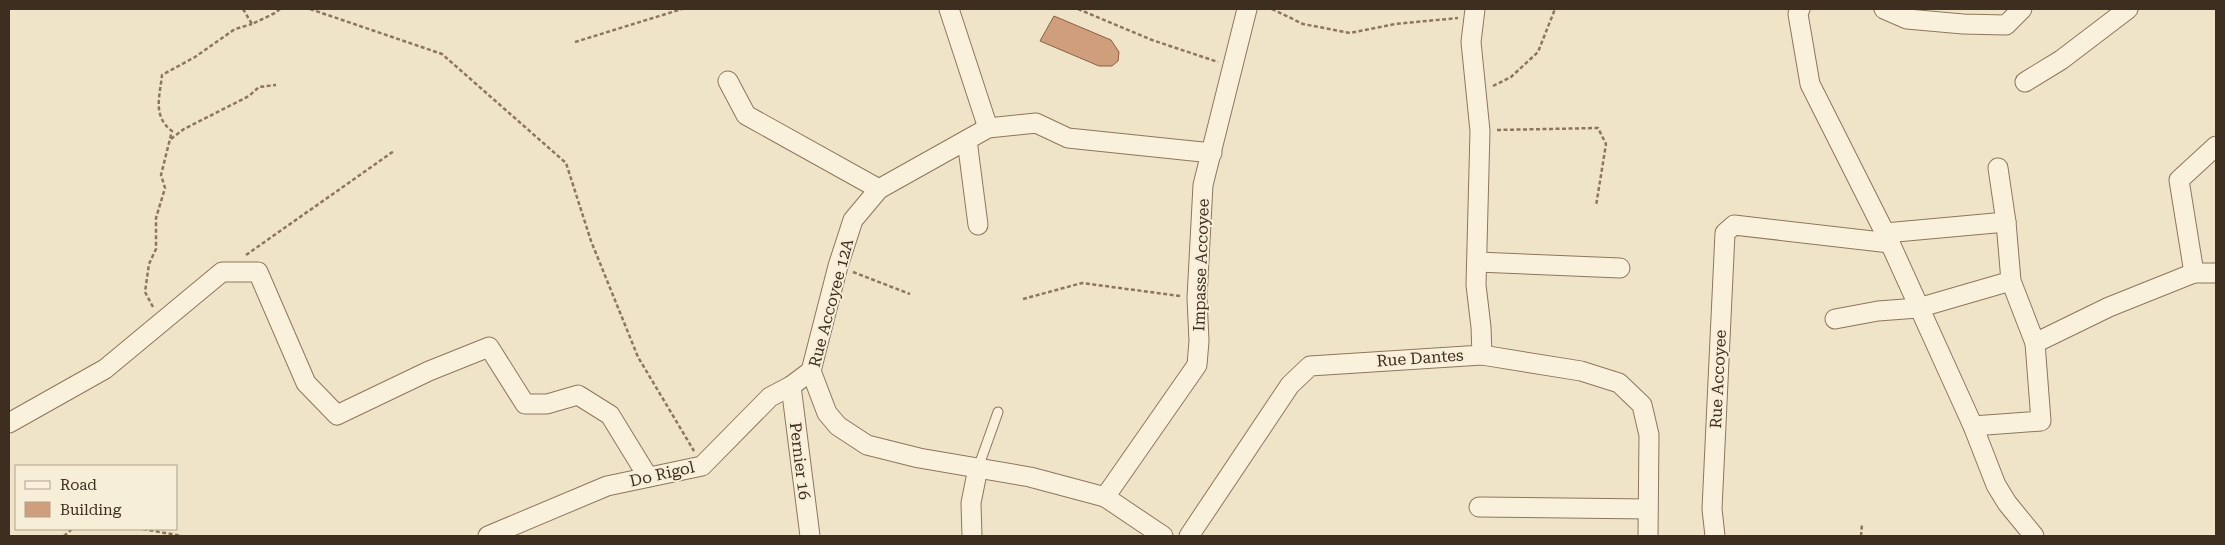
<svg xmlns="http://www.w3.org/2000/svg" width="2225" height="545" viewBox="0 0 2225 545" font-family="'Roboto Serif',serif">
	<rect width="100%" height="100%" fill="#f0e4c8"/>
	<polygon fill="#cf9f7d" stroke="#8d5f41" points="1054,16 1111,40 1119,52 1118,61 1112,66 1099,66 1040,41"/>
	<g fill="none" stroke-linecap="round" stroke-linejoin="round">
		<g stroke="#8d765c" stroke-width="11">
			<polyline id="service" points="978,468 998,412"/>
		</g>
		<g stroke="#8d765c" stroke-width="21">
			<g id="minor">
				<polyline points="949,9 988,128"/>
				<polyline points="1800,9 1798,14 1810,84 1890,243 1973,426 1996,485 2007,503 2034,536"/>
				<polyline points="1884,9 1907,19 1963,24 2006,25 2022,9"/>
				<polyline points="728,81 746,115 879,189"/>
				<polyline points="2025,82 2061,60 2128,9"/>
				<polyline points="967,140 978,225"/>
				<polyline points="1885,233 2006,222"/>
				<polyline points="1477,262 1620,268"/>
				<polyline points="2194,273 2179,180 2216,146"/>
				<polyline points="1835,319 1878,311 1918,308 2011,281"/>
				<polyline points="2035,343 2109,307 2194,273 2216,273"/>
				<polyline points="1482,355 1581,371 1619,383 1642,405 1649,435 1648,536"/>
				<polyline points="791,386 810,536"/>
				<polyline points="9,423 105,369 222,272 258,272 306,383 337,415 429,371 489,347 525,404 547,404 578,395 610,415 648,477"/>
				<polyline points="1973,426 2041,421 2035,343 2011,281 2006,222 1998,168"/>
				<polyline points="1105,497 1197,365 1199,341 1197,298 1203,185 1247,9"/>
				<polyline points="1479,507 1648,509"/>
				<polyline points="488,536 607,486 702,466 770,397 791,386 811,371"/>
				<polyline points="972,536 971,503 978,468"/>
				<polyline points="1163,536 1105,497 1030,477 919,458 867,445 838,426 827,413 811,371 838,266 853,220 879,189 988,128 1036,123 1068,138 1212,153"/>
				<polyline points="1189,536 1290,385 1310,366 1482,355 1481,327 1476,285 1480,131 1471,42 1475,9"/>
				<polyline points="1715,536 1712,509 1725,233 1734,225 1890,243"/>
			</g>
		</g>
		<g stroke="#8d765c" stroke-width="2.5" stroke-dasharray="4 2.5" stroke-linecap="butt">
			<polyline points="243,9 252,24 275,13 280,9"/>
			<polyline points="310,9 442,54 566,163 591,241 638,357 694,451"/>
			<polyline points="1078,9 1152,40 1218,62"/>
			<polyline points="1272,9 1303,24 1350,33 1395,24 1458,18"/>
			<polyline points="575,42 682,9"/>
			<polyline points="1493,86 1511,77 1538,52 1555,9"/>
			<polyline points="1497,130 1598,128 1606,144 1596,206"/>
			<polyline points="171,139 184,129 249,96 259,87 276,85"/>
			<polyline points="246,255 394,151"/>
			<polyline points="853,272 910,294"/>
			<polyline points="1023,299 1082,283 1180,296"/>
			<path d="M153,307L145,292L149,264L156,249V218L165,188L161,175L172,131C152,116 160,96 162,75L195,57L235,29L252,24"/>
			<polyline points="143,529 182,536"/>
			<polyline points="64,536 72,529"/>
			<polyline points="1861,536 1862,524"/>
		</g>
		<use href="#service" stroke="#faf1dc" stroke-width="9"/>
		<use href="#minor" stroke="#faf1dc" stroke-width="19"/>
	</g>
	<g text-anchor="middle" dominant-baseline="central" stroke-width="4" stroke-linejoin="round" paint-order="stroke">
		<g font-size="16" fill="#3d2e20" stroke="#f7eed8">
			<text transform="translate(1201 265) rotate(-88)">Impasse Accoyee</text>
			<text transform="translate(831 303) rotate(-75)">Rue Accoyee 12A</text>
			<text transform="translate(1420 358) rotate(-4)">Rue Dantes</text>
			<text transform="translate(1718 379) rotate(-87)">Rue Accoyee</text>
			<text transform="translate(800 461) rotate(83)">Pernier 16</text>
			<text transform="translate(662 474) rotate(-13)">Do Rigol</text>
		</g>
	</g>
	<rect width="2225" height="545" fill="none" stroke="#3d2e20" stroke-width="20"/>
	<rect x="15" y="465" width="162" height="65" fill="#f7eed8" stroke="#ada18e"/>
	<rect x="25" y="481" width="25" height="8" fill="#faf1dc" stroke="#ada18e"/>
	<text x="60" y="490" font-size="15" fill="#3d2e20">Road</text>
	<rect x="25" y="502" width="25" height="15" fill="#cf9f7d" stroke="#ada18e"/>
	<text x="60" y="515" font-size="15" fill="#3d2e20">Building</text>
</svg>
